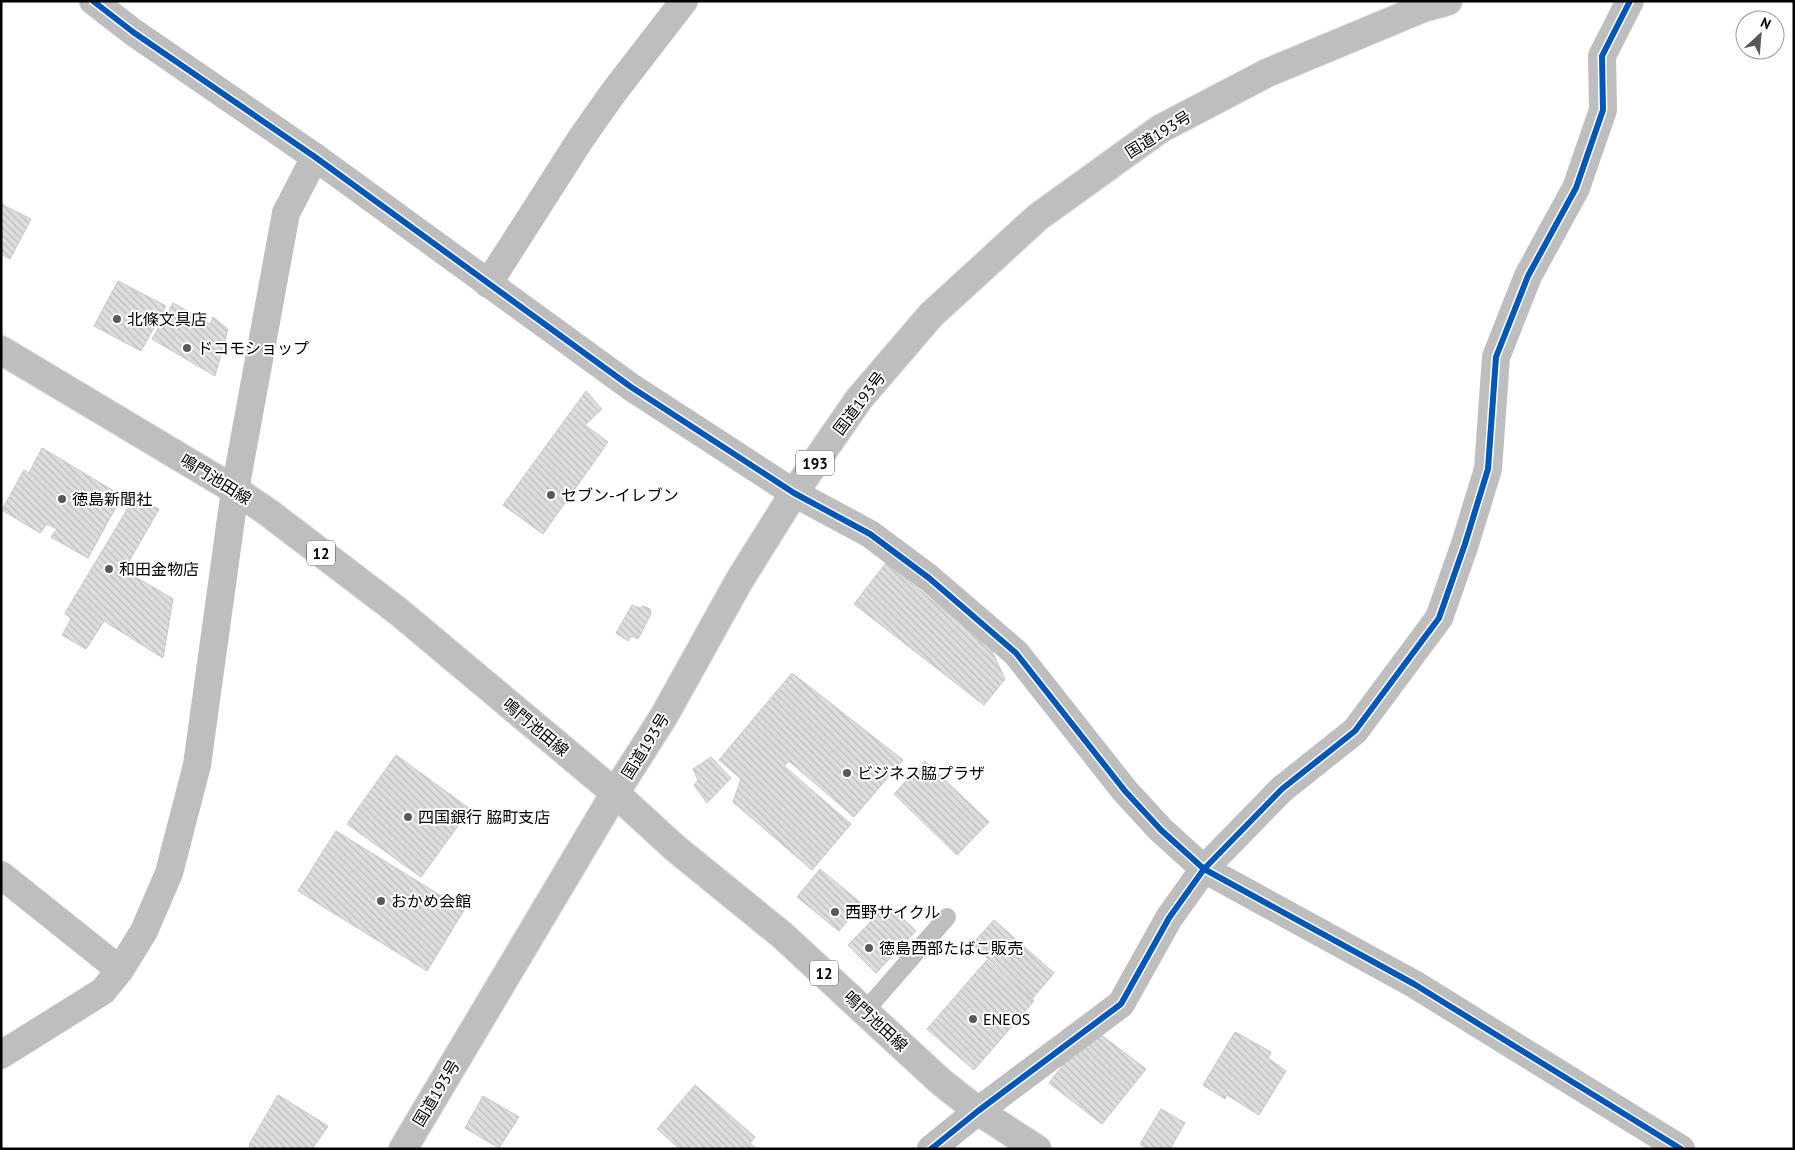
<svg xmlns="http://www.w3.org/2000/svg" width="1795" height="1150" viewBox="0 0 1795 1150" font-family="'PT Sans','Noto Sans JP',sans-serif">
	<defs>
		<pattern id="building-back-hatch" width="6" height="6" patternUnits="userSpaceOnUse" patternTransform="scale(1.25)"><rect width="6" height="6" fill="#dedede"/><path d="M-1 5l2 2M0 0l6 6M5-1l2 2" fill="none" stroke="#bdbdbd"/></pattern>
	</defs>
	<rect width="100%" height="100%" fill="#fff"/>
	<g fill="url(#building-back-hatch)" stroke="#c6c6c6">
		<polygon points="1,204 31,219 10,259 1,254"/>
		<polygon points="118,281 166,306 141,351 94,326"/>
		<polygon points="173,303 210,324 213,317 228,329 215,376 152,339"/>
		<polygon points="586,391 602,409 585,425 608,442 543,534 503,505"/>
		<polygon points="42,448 122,496 88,558 51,537 57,529 47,524 40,533 2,510 24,470 29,473"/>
		<polygon points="134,498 159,509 124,570 173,599 163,658 104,621 86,649 62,635 71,619 65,613"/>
		<polygon points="886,563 990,647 1005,679 984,705 854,604"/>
		<polygon points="632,605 640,608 643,606 650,609 651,614 638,639 632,636 628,641 616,633"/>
		<polygon points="792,673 903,760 854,817 789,761 784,766 851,824 812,870 733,802 741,779 719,760"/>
		<polygon points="396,755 470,809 421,877 347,824"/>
		<polygon points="711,757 731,778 707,803 694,785 698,780 693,769"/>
		<polygon points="925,761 989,822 957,855 894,794"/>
		<polygon points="336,831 464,910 427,971 298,891"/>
		<polygon points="820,869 862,904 839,931 797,897"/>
		<polygon points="888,904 916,931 876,973 848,945"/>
		<polygon points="994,920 1054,973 1032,999 972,944"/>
		<polygon points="987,960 1034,1001 974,1070 927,1029"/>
		<polygon points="1092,1028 1146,1069 1102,1124 1049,1083"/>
		<polygon points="1235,1032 1271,1052 1268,1058 1286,1071 1259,1115 1227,1095 1225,1099 1203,1085"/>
		<polygon points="695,1085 755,1137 750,1143 757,1149 680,1149 657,1129"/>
		<polygon points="278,1095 328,1126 312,1149 249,1149 250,1143"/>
		<polygon points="483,1096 519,1117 499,1148 465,1128"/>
		<polygon points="1161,1109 1185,1123 1170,1149 1148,1149 1140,1144"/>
	</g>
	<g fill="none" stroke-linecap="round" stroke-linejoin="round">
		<g stroke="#dbdbdb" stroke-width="30">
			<polyline id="primary" points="1,350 235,490 269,513 399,612 615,793 675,848 782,935 940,1081 978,1111 1037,1149"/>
		</g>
		<g stroke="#dbdbdb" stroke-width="30">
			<polyline id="trunk" points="403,1149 615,793 664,716 739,581 794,493 859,399 931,315 1038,217 1160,129 1267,73 1423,8 1448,1"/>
		</g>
		<polyline stroke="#bebebe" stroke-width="18" points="865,1011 947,917"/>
		<g stroke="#bebebe" stroke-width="28">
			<polyline points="93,1 133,32 315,157 631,387 794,493 870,534 929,578 1016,653 1125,791 1161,830 1204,869 1414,984 1681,1149"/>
			<polyline points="488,284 580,140 613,93 684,1"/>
			<polyline points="1,875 120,970 144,931 169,873 197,765 235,490 286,213 315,157"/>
			<polyline points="1,1055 103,991 120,970"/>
			<polyline points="931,1149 978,1111 1121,1004 1169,918 1204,869 1282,789 1355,731 1439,618 1465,544 1488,469 1496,357 1528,276 1576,188 1603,110 1602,56 1630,1"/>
		</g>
		<use href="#primary" stroke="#bebebe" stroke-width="28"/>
		<use href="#trunk" stroke="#bebebe" stroke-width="28"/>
		<g stroke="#fff" stroke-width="9">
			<g id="cycleway">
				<polyline points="93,1 133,32 315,157 631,387 794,493 870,534 929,578 1016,653 1125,791 1161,830 1204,869 1414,984 1681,1149"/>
				<polyline points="931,1149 978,1111 1121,1004 1169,918 1204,869 1282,789 1355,731 1439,618 1465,544 1488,469 1496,357 1528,276 1576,188 1603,110 1602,56 1630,1"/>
			</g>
		</g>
		<use href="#cycleway" stroke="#0057b8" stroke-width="6"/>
	</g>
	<g fill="#595959" stroke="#fff" stroke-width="2">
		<circle cx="117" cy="319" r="5"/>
		<circle cx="187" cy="348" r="5"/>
		<circle cx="551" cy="495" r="5"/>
		<circle cx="62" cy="499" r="5"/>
		<circle cx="109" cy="569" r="5"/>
		<circle cx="847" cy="773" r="5"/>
		<circle cx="408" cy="817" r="5"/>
		<circle cx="381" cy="901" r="5"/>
		<circle cx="835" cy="912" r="5"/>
		<circle cx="869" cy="948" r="5"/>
		<circle cx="973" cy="1019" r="5"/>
	</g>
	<g text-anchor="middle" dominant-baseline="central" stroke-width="4" stroke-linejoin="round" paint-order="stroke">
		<g fill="#fff" stroke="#4c4c4c" stroke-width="1">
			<rect x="796" y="450.5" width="38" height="25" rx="4"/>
			<rect x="307" y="540.5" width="28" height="25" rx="4"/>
			<rect x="810" y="960.5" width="28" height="25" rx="4"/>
		</g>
		<g font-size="15" font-weight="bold" fill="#000">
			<text x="815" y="463">193</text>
			<text x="321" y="553">12</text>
			<text x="824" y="973">12</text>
		</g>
		<g font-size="16" fill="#000" stroke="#fff">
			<text transform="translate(1158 134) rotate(-32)">国道193号</text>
			<text transform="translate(859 403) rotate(-53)">国道193号</text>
			<text transform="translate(216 479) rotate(32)">鳴門池田線</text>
			<text transform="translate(536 727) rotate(40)">鳴門池田線</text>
			<text transform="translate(645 746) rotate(-58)">国道193号</text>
			<text transform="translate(876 1021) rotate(43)">鳴門池田線</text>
			<text transform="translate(436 1093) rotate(-59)">国道193号</text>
		</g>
		<g font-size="16" fill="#000" stroke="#fff" text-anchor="start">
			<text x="127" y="319">北條文具店</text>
			<text x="197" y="348">ドコモショップ</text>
			<text x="561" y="495">セブン-イレブン</text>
			<text x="72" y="499">徳島新聞社</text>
			<text x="119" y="569">和田金物店</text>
			<text x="857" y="773">ビジネス脇プラザ</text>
			<text x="418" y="817">四国銀行 脇町支店</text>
			<text x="391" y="901">おかめ会館</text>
			<text x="845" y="912">西野サイクル</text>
			<text x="879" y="948">徳島西部たばこ販売</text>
			<text x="983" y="1019">ENEOS</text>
		</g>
	</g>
	<rect width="1795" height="1150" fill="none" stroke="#000000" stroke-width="5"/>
	<g transform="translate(1760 35) rotate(26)"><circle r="24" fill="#ffffff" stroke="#999999"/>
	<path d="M0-4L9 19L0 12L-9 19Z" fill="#595959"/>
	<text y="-8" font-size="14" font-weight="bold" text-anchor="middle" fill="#000000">N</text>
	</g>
</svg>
